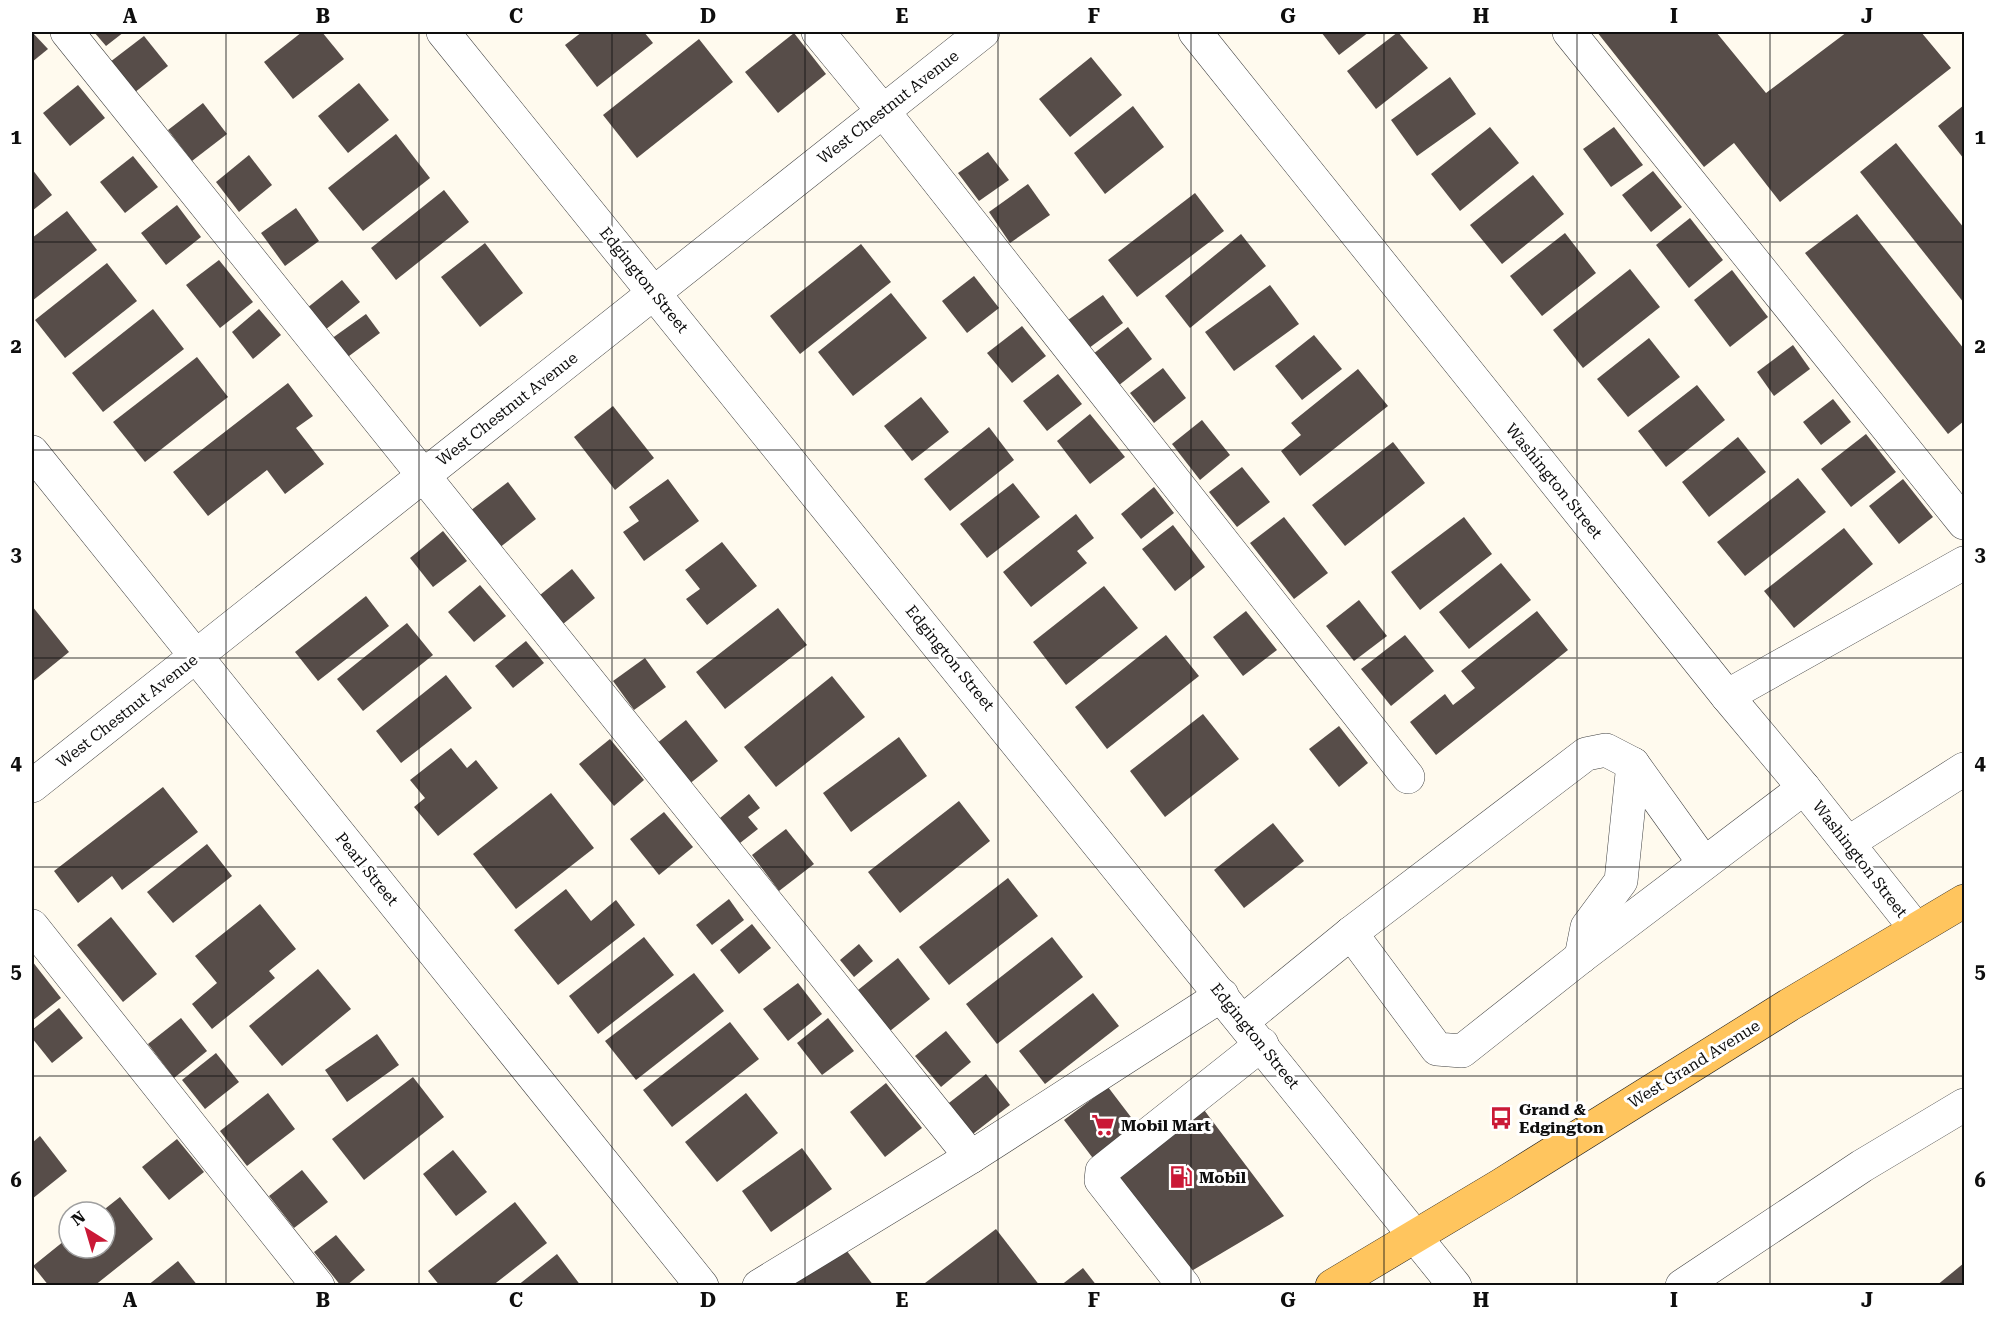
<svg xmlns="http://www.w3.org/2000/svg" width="1996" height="1317" viewBox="0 0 1996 1317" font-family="'Roboto Serif',serif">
	<rect width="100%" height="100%" fill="#fffaee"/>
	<g fill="#574d49">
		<polygon points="32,32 48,49 32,62"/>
		<polygon points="94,32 124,32 106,46"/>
		<polygon points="302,32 322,32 344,59 293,99 264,62"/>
		<polygon points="582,32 644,32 653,43 597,87 565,45"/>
		<polygon points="1321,32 1369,32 1339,55"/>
		<polygon points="1398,32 1428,68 1376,109 1347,71"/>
		<polygon points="1597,32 1716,32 1766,93 1847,32 1921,32 1951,68 1780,202 1734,143 1704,167"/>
		<polygon points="794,33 826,74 778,113 745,72"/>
		<polygon points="144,36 168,66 134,93 110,62"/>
		<polygon points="699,39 733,82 637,158 603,115"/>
		<polygon points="1091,57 1122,95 1070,137 1039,99"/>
		<polygon points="1450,77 1476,114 1417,156 1391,120"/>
		<polygon points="359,83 389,120 348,153 318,116"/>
		<polygon points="78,85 105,118 70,146 43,113"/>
		<polygon points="203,103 227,134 192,161 168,130"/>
		<polygon points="1964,105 1964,159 1938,126"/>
		<polygon points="1133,106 1164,147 1105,194 1074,153"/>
		<polygon points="1490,127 1519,163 1460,211 1431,174"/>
		<polygon points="1614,127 1643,165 1611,187 1583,149"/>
		<polygon points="396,134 430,178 363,231 328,188"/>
		<polygon points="1896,143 1964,228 1964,303 1860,172"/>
		<polygon points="988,152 1009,180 979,201 958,173"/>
		<polygon points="249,155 272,185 239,212 216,182"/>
		<polygon points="133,156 158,187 125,213 100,182"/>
		<polygon points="32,169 52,195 32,211"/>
		<polygon points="1653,171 1682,207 1651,232 1622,195"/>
		<polygon points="1533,175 1564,214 1502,264 1470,225"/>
		<polygon points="1028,184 1050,215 1010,243 989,212"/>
		<polygon points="444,190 469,222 396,280 371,248"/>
		<polygon points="1195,193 1224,231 1137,297 1108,260"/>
		<polygon points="177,205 201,237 166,265 141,233"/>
		<polygon points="296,208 319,241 285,266 261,233"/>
		<polygon points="67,211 97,250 32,301 32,238"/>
		<polygon points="1857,214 1964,349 1964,421 1948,434 1805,253"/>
		<polygon points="1690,218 1723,260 1689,288 1656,245"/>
		<polygon points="1565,233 1596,273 1542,316 1510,276"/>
		<polygon points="1241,234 1266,266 1190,328 1165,296"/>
		<polygon points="485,243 523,293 480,327 441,277"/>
		<polygon points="861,244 891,282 800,354 770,316"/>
		<polygon points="219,260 253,302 220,328 186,285"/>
		<polygon points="107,263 137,301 65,358 35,320"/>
		<polygon points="1630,269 1660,307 1583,368 1553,330"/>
		<polygon points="1732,270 1768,317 1730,347 1694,300"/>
		<polygon points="974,276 999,308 967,333 942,301"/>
		<polygon points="342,280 360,302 325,330 307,308"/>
		<polygon points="1270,285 1299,324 1234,371 1205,332"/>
		<polygon points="891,293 927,338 853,396 818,352"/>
		<polygon points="1103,295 1123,323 1089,348 1068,320"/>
		<polygon points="153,309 184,349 103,412 72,373"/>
		<polygon points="259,309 281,335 253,359 232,332"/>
		<polygon points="366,314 380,333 345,359 331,339"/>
		<polygon points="1022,326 1046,356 1012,383 987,353"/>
		<polygon points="1128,327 1152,359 1118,386 1093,354"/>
		<polygon points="1314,335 1342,369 1302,400 1275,366"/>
		<polygon points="1649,338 1680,377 1628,417 1597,379"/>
		<polygon points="1793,345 1810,369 1774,396 1757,372"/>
		<polygon points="197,357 228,397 145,462 113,422"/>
		<polygon points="1163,368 1186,398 1154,423 1130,393"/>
		<polygon points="1358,369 1388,406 1300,476 1281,451 1301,435 1291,423"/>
		<polygon points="1058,374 1082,404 1047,431 1023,401"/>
		<polygon points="288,383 313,416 296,428 324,464 285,494 267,470 208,516 173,472"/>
		<polygon points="1697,385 1725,420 1666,467 1638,431"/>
		<polygon points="921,397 949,432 912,461 884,426"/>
		<polygon points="1833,399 1851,422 1821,445 1803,422"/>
		<polygon points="613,406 654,458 615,490 574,437"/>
		<polygon points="1090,414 1125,457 1090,484 1057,441"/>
		<polygon points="1202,420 1230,455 1200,480 1172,444"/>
		<polygon points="989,427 1014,460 950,511 924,479"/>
		<polygon points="1866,434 1896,472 1851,507 1821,469"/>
		<polygon points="1738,437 1766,472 1709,517 1682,482"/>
		<polygon points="1393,442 1425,483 1345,546 1312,505"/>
		<polygon points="1242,467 1270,502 1237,527 1209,492"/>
		<polygon points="1798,478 1826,512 1745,576 1717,542"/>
		<polygon points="668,479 699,521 644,561 623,532 639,521 629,507"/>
		<polygon points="1903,479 1933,517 1899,544 1869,506"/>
		<polygon points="508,482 536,519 499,548 470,511"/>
		<polygon points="1013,483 1040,517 987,558 960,524"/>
		<polygon points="1154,487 1174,513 1141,539 1121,514"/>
		<polygon points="1076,514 1094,538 1077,551 1087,563 1031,607 1003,572"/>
		<polygon points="1284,517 1328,573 1294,599 1250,543"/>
		<polygon points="1464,517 1492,554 1420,610 1391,572"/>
		<polygon points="1173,525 1205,567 1175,591 1142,549"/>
		<polygon points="1844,528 1873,564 1794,628 1764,591"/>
		<polygon points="443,531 467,561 433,587 410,558"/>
		<polygon points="722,542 757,586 707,625 686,599 700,589 685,570"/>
		<polygon points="1501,563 1531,600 1469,649 1439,612"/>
		<polygon points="572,569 595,598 563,624 540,595"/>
		<polygon points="480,585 506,616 474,642 448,612"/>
		<polygon points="1104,586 1138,628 1066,685 1033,642"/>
		<polygon points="366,596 389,626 318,681 295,652"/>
		<polygon points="1359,600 1387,636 1354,661 1326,626"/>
		<polygon points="32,606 69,652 32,682"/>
		<polygon points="778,608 807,645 725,709 696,672"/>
		<polygon points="1246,611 1277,650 1243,676 1213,637"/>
		<polygon points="1537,611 1568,650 1436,755 1410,722 1445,694 1453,705 1475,688 1461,671"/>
		<polygon points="407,623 433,655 363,711 337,679"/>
		<polygon points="1166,635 1199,676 1107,749 1075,707"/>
		<polygon points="1405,635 1434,671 1391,706 1361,669"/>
		<polygon points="526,641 544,663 513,688 495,666"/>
		<polygon points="645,658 666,687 634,710 613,681"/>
		<polygon points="446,675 472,708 401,763 376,731"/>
		<polygon points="832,676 865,717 776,787 744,747"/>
		<polygon points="1203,714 1239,759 1165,817 1130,771"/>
		<polygon points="686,720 718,761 688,785 656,744"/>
		<polygon points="1339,726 1368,763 1339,787 1309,749"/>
		<polygon points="899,737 927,776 851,832 823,793"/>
		<polygon points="610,739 644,780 614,806 579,764"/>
		<polygon points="451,748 467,768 476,760 498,788 438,836 414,807 425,798 410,780"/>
		<polygon points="163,787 198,832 122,890 112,876 78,903 54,871"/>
		<polygon points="551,793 594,848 516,909 473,854"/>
		<polygon points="749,794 760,808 748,817 758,829 740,843 720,818"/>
		<polygon points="959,801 990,841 900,913 868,872"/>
		<polygon points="664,812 693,847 659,875 630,839"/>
		<polygon points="1273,823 1304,861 1244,908 1214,870"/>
		<polygon points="786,829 814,864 779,891 752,855"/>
		<polygon points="207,844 232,876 173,923 147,892"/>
		<polygon points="1008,878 1038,916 949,985 919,947"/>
		<polygon points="566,889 591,921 616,900 635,925 558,985 514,930"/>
		<polygon points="729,899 744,920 712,945 696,925"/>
		<polygon points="260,904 296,949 269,971 275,978 212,1029 192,1004 217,983 195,956"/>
		<polygon points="111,917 157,974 123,1002 77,945"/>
		<polygon points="752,924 771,948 739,974 720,950"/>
		<polygon points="644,937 674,975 598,1034 569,996"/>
		<polygon points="1052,937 1083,977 997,1044 966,1004"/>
		<polygon points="859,944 873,961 854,977 840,960"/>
		<polygon points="898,958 930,999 890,1031 858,990"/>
		<polygon points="32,961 61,998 32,1021"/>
		<polygon points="318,969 351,1009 282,1066 249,1026"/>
		<polygon points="694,973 724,1011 636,1080 605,1041"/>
		<polygon points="798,983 822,1014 788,1041 763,1009"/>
		<polygon points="1093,993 1119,1026 1045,1084 1019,1051"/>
		<polygon points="59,1008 83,1038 52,1063 32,1038 32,1030"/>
		<polygon points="181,1018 207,1051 174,1078 148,1044"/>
		<polygon points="828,1018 854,1051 822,1075 797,1043"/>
		<polygon points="730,1022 759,1059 672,1127 643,1090"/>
		<polygon points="946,1031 971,1062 941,1087 915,1056"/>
		<polygon points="377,1034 399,1065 347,1102 325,1070"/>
		<polygon points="216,1053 239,1082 205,1109 182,1080"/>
		<polygon points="986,1074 1010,1105 969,1137 945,1106"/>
		<polygon points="413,1077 444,1117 364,1180 332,1139"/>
		<polygon points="886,1083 922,1128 885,1157 850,1112"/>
		<polygon points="1108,1087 1140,1129 1189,1090 1284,1216 1173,1282 1117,1190 1064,1120"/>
		<polygon points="268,1093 295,1129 247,1166 220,1131"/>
		<polygon points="746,1093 778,1133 717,1182 685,1142"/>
		<polygon points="40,1136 67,1171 32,1199 32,1143"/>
		<polygon points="177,1139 204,1172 169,1200 142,1167"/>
		<polygon points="802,1148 832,1189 771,1232 742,1191"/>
		<polygon points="453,1150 487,1192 456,1216 423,1174"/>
		<polygon points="302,1170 328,1202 294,1228 269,1196"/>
		<polygon points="120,1197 153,1239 94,1286 49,1286 33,1266 69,1237 69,1248 105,1248 105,1212 101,1212"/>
		<polygon points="515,1202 547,1243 492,1286 440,1286 428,1271"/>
		<polygon points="996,1229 1040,1286 927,1286 925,1283"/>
		<polygon points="336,1235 365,1270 346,1286 341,1286 314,1252"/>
		<polygon points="843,1246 874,1286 791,1286"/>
		<polygon points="557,1254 581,1286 517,1286"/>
		<polygon points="178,1261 198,1286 147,1286"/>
		<polygon points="1964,1263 1964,1286 1936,1286"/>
		<polygon points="1083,1268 1097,1286 1060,1286"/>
	</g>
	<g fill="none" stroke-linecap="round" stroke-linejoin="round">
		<g stroke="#414141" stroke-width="34">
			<g id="minor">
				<polyline points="67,32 971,1157"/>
				<polyline points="443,32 1455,1286"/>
				<polyline points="818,32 883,111 1408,777"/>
				<polyline points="1195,32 1727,696 1804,788 1916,929"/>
				<polyline points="1569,32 1964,523"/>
				<polyline points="32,452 702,1286"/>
				<polyline points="1727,696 1964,563"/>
				<polyline points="32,786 983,32"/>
				<polyline points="1848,843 1964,769"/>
				<polyline points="32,926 318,1286"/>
				<polyline points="1351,933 1437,1049 1462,1051 1581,957 1804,788"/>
				<polyline points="1581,957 1587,927 1621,881 1633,764"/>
				<polyline points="1243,1021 1351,933 1586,754 1606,750 1633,764 1704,863"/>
				<polyline points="759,1286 971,1157 1222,995"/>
				<polyline points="1184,1286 1101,1180 1102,1171 1262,1044"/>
				<polyline points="1682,1286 1862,1166 1964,1105"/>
			</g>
		</g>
		<g stroke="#1f1f1f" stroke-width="34">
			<polyline id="major" points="1332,1286 1501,1185 1789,1005 1964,901"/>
		</g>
		<use href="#minor" stroke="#fff" stroke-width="33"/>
		<use href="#major" stroke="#ffc55e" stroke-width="33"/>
	</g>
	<path fill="none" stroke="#0e0e0e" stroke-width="1.5" stroke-opacity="0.55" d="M226,32V1286M419,32V1286M612,32V1286M805,32V1286M998,32V1286M1191,32V1286M1384,32V1286M1577,32V1286M1770,32V1286M32,242H1964M32,450H1964M32,658H1964M32,867H1964M32,1076H1964"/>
	<defs>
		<g id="bus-bare" transform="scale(1.8)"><path d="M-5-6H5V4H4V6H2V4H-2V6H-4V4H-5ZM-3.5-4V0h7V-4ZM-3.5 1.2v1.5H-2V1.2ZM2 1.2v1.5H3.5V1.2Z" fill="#ca1936" stroke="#fff" stroke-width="2.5" paint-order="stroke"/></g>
		<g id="supermarket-bare" transform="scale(1.8)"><path d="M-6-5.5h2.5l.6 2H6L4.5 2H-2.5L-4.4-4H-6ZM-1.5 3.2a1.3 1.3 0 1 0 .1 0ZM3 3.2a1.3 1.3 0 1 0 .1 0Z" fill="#ca1936" stroke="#fff" stroke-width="2.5" paint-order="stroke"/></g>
		<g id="fuel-bare" transform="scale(1.8)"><path d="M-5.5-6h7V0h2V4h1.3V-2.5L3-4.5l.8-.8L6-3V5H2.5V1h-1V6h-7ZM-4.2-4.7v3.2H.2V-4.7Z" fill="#ca1936" stroke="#fff" stroke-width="2.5" paint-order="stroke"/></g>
	</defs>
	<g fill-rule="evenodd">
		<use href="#bus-bare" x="1501" y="1118"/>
		<use href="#supermarket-bare" x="1103" y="1125"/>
		<use href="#fuel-bare" x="1181" y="1177"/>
	</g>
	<g text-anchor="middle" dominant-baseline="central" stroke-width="6" stroke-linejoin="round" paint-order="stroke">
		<g font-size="16" fill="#0e0e0e" stroke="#fff">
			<text transform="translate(888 107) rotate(-38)">West Chestnut Avenue</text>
			<text transform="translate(644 280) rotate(51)">Edgington Street</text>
			<text transform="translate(507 409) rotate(-38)">West Chestnut Avenue</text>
			<text transform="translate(1554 481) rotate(51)">Washington Street</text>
			<text transform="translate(950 658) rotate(51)">Edgington Street</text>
			<text transform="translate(127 711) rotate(-38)">West Chestnut Avenue</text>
			<text transform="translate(1860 859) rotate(52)">Washington Street</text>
			<text transform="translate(367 869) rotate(51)">Pearl Street</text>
			<text transform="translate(1255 1036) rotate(51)">Edgington Street</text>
			<text transform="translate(1694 1064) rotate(-32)">West Grand Avenue</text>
		</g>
		<g font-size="16" font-weight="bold" fill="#0e0e0e" stroke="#fff" text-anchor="start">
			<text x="1519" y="1109">Grand &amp;<tspan x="1519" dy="18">Edgington</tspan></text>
			<text x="1121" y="1125">Mobil Mart</text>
			<text x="1199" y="1177">Mobil</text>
		</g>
	</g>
	<rect width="1996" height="1317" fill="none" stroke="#ffffff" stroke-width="66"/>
	<g transform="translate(87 1230) rotate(323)"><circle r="28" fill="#ffffff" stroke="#9f9f9f" stroke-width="1.5"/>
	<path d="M0-4.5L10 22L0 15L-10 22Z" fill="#ca1936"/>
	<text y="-9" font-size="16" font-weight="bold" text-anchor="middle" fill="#0e0e0e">N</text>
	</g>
	<rect x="33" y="33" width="1930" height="1251" fill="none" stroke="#0e0e0e" stroke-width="2"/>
	<g font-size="20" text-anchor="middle" font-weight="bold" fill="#0e0e0e">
		<text x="130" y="23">A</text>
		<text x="323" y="23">B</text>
		<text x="516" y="23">C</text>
		<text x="708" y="23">D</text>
		<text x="902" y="23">E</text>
		<text x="1094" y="23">F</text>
		<text x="1288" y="23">G</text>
		<text x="1481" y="23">H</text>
		<text x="1674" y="23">I</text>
		<text x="1867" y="23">J</text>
		<text x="16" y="144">1</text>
		<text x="1980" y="144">1</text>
		<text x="16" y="353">2</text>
		<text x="1980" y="353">2</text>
		<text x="16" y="561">3</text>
		<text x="1980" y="561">3</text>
		<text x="16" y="770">4</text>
		<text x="1980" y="770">4</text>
		<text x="16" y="978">5</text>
		<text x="1980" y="978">5</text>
		<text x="16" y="1187">6</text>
		<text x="1980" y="1187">6</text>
		<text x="130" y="1307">A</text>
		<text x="323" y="1307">B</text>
		<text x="516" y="1307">C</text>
		<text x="708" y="1307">D</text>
		<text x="902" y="1307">E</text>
		<text x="1094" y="1307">F</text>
		<text x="1288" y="1307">G</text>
		<text x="1481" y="1307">H</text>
		<text x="1674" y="1307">I</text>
		<text x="1867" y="1307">J</text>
	</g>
</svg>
